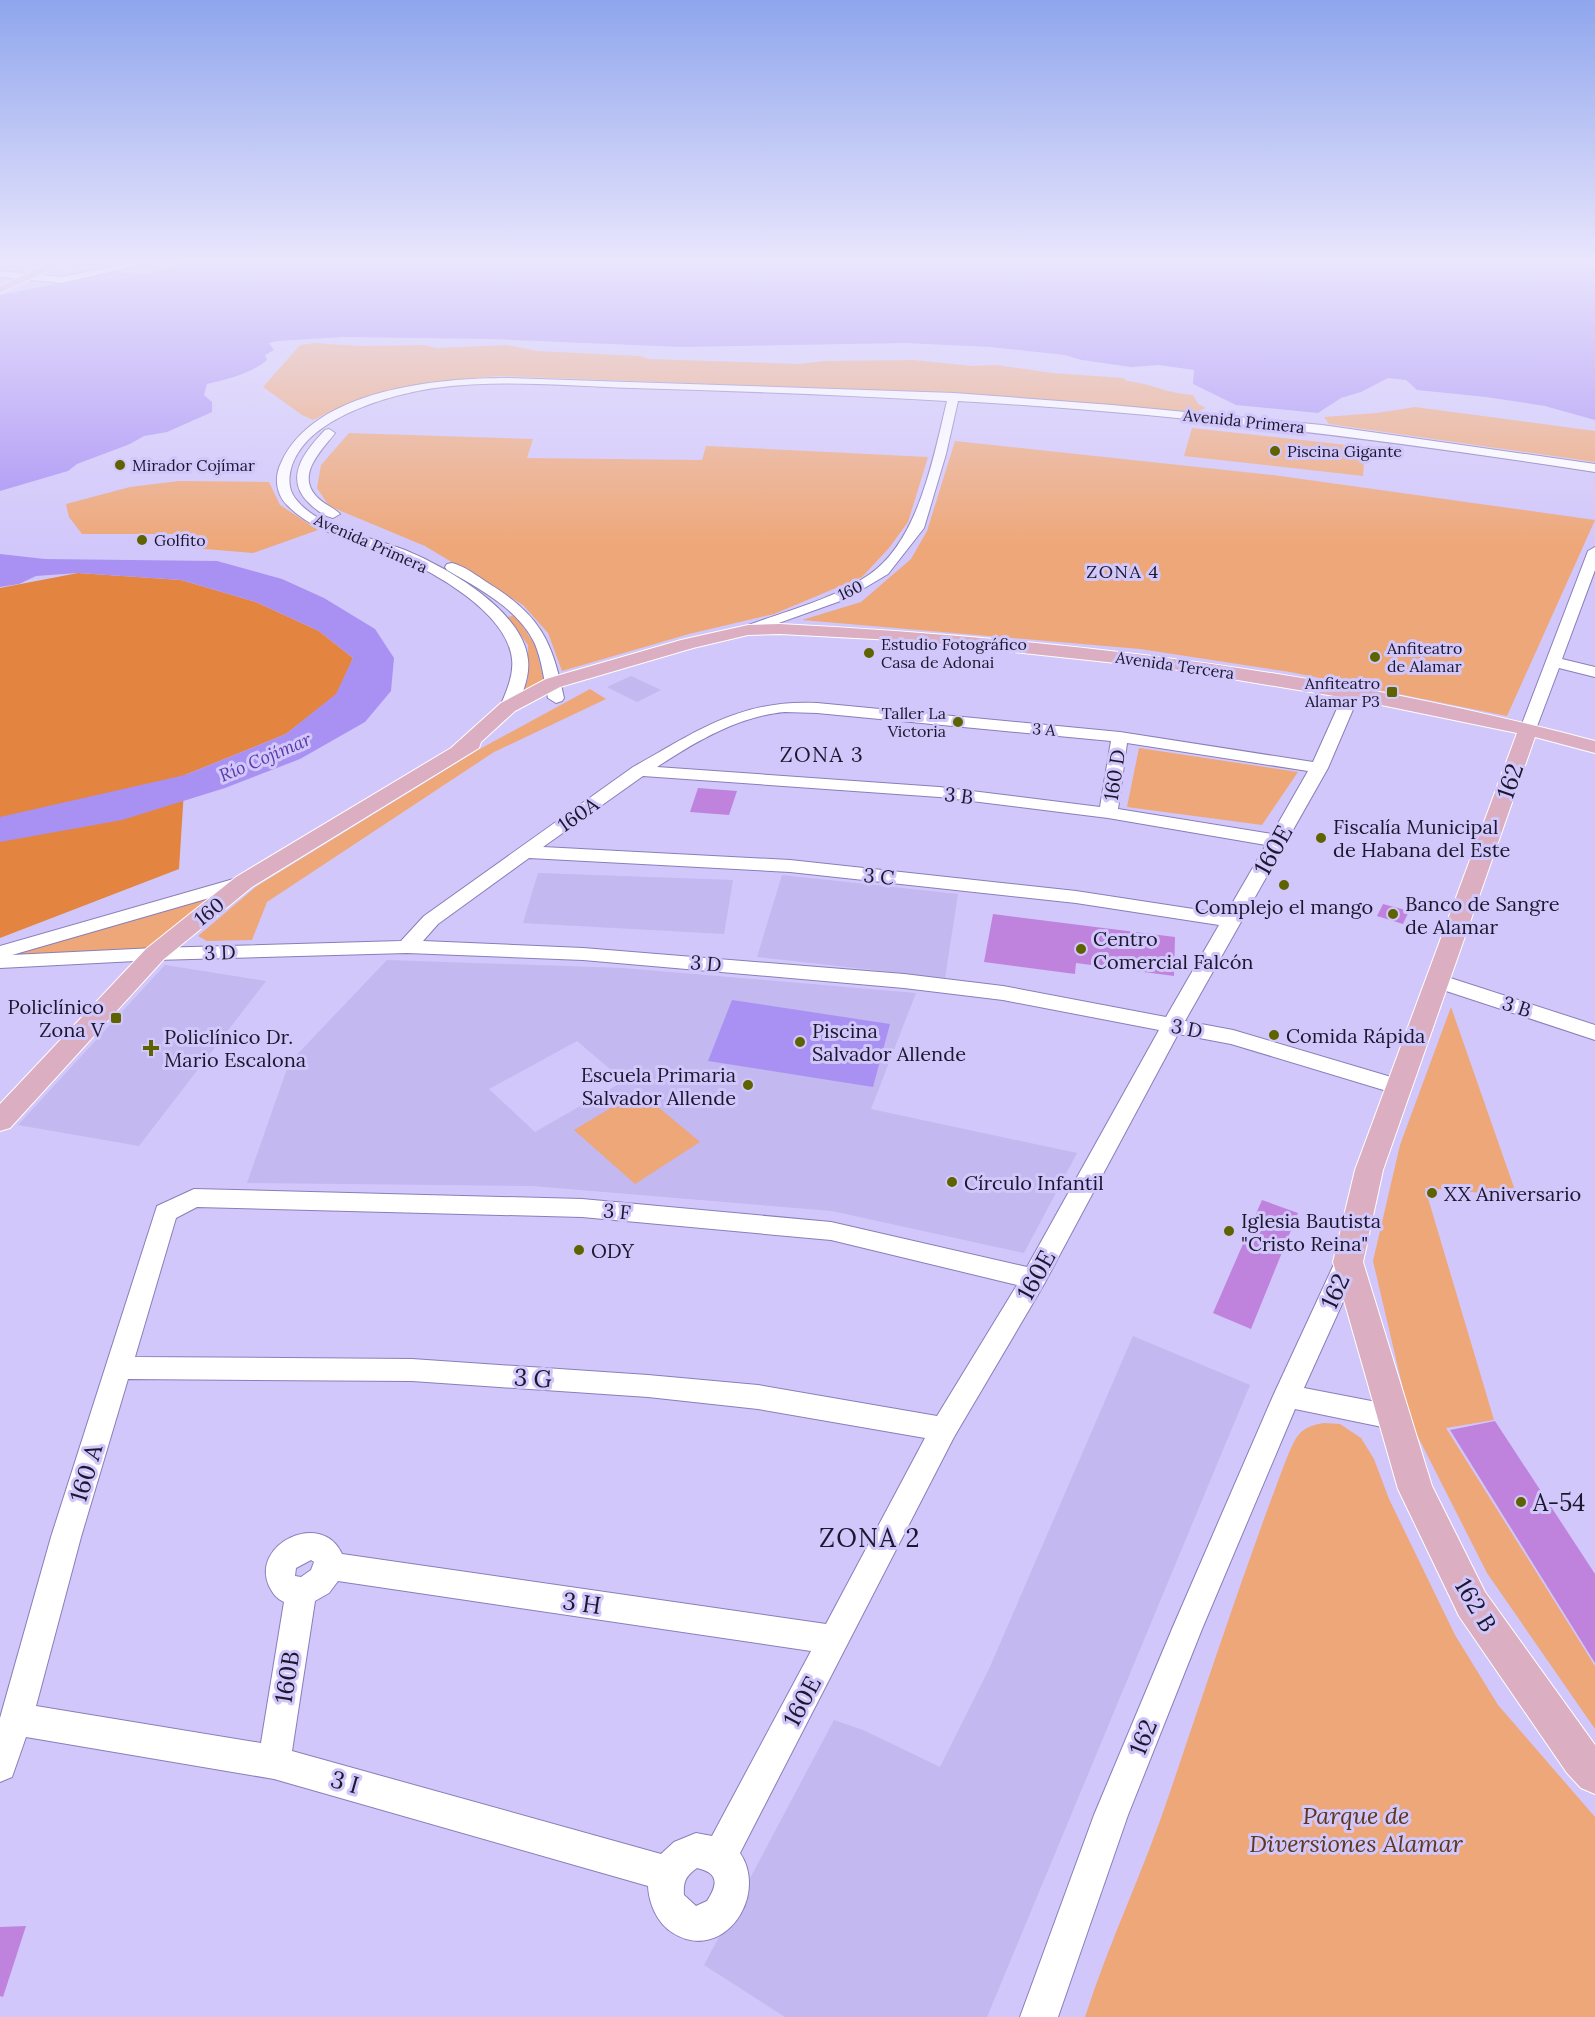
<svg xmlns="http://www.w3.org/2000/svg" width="1595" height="2017" viewBox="0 0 1595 2017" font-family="Lora,serif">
	<rect width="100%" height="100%" fill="#d1c7fa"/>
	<g fill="#c3b8ef" fill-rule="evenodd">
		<polygon points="631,676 661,690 637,702 607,687"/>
		<polygon points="538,873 733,880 724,934 523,923"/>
		<polygon points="782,875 958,894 945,978 757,957"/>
		<path d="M387,960L623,968L916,993L871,1109L1077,1153L1024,1253L832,1211L533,1186L247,1183L289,1063ZM577,1041L624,1081L535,1132L489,1089Z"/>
		<polygon points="165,965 266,981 139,1146 18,1125"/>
		<polygon points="1133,1336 1250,1385 987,2017 785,2017 704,1965 834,1720 863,1730 940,1767 989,1669"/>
	</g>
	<g fill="#eea779">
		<path d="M315,343L360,346L424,345L437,348L507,345L538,351L640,356L649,359L798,364L825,361L914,360L972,366L996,365L1052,373L1123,378L1127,381C1150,383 1169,394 1193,395L1198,404L1206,408L1196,412L952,393L499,376C428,381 378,386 313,420L302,415L263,387L300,345Z"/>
		<polygon points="1415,407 1595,431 1595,462 1329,424 1324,417 1377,413"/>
		<polygon points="1192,428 1365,447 1363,476 1184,456"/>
		<polygon points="349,433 533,439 527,458 702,460 706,446 928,457 908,522 889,548 862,577 774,614 689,634 562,671 548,633 523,605 425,546 329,506 317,488 321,465"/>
		<polygon points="955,441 1273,475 1595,520 1507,716 1290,672 1140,649 802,620 861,602 911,559 927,531"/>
		<polygon points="179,481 269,482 280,505 318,530 253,553 181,547 187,534 82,534 69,517 66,504 130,487"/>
		<polygon points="515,615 535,645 544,682 522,695 528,679 528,645 508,617"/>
		<polygon points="590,689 606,699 494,752 267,902 252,940 207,941 198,936 257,886 478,750"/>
		<polygon points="1139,748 1298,772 1262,825 1127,807"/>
		<polygon points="215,896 148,950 3,957"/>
		<polygon points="1451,1007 1517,1196 1425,1188 1494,1420 1446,1428 1595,1666 1595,1729 1487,1573 1411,1423 1373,1261 1400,1145"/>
		<polygon points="639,1091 700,1142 635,1184 574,1130"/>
		<path d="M1324,1423L1340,1424L1361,1438L1374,1459L1389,1499L1455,1635L1498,1705L1595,1817V2017H1085C1109,1942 1144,1870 1169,1795C1207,1683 1244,1570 1286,1460C1296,1437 1298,1427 1324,1423Z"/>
	</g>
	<polygon fill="#e38440" points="78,573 181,580 256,602 319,631 353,658 337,694 286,734 185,775 179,869 0,938 0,588"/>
	<g fill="#a991f4">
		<path d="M188,262H1595V420L1545,406L1486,397L1417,390L1406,380L1388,378L1361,392L1341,398L1318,413L1236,405L1193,384L1194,370L1159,365L1131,367L1082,360L1065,355L990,347L906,343L682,347L491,339L344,337L277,341L269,343L274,350L265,355L267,360C250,374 228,379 207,384L204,395L212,402V412L167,432L144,436L130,444L77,464L68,471L0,491V295L108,273L150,274Z"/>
		<polygon points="0,554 45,559 217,561 282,579 324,598 375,629 394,658 391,691 365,722 300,759 225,788 122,820 0,842 0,817 185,775 286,734 336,694 353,658 319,631 256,602 181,580 78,573 36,576 19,584 0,587"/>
		<polygon points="732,1000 890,1024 873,1087 708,1061"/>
	</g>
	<g fill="#bf83de">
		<polygon points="698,788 737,791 729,815 690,812"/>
		<polygon points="1383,904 1409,911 1403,924 1377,916"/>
		<polygon points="993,914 1175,937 1174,976 1076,963 1075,974 984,962"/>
		<polygon points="1262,1200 1298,1213 1251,1329 1213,1313"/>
		<polygon points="1495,1421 1595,1574 1595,1663 1450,1430"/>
		<polygon points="26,1926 3,1997 0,1996 0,1927"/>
	</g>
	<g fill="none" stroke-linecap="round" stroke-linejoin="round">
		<g stroke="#8a7eb9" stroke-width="2">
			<g id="minor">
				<polygon points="135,262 153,262 62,283 0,277 0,271 62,277"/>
				<path d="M508,378L954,393L1112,405L1322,425L1595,464V472C1384,439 1172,413 958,401L946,454L924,528L888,574L846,599L748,634L741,630L743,627C785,611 833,600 870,574C919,540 934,455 947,401C842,395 737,391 632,388C567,386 500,379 435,388C393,394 322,414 298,453C290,465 285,485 295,498C317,528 371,537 405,550C446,567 523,610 528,660C530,676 522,697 514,710L508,712L500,707C506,692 514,675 512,659C507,612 433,571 393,555C357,541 315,534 287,505C276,494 274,477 281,463C314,389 438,378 508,378Z"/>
				<path d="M329,429L335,433C322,450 296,474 316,496C323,504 333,507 340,514L333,518C324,516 316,510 309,503C283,478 305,451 325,430Z"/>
				<polygon points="1595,547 1595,570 1562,659 1595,667 1595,677 1559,668 1536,729 1528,734 1522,733 1520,729 1588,551"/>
				<path d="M452,563C465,566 477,576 488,583C540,615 552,640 564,698L562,701L556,703L548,698C544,680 542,661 535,644C519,609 478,588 447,570L445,567L447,564Z"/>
				<path d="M1352,688L1360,693L1328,768L1185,1021L1233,1030L1408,1082L1411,1087L1408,1092L1400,1095L1231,1044L1178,1034L1043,1286L954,1437L740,1853C769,1896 723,1964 673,1933C657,1923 649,1904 648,1886L274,1779L26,1737L12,1777L0,1782V1718L51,1537L157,1206L194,1189L582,1199L831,1222L1027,1267L1159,1030L1003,1000L904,988L583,960L407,953L155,960L0,968V946L244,876L251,878L253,882L251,886L12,955L155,948L401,941L424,916L633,767C696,732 740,699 817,703L1120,732L1313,762L1344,693ZM785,712L817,713L1111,741L1100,807L939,787L657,767C695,742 739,716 785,712ZM1127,743L1308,771L1272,834L1118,809ZM643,776L939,797L1108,818L1266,845L1226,914L1076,891L790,860L543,847ZM529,858L790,872L1076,903L1219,925L1166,1017L1003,986L904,974L583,948L423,941L438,924ZM197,1207L582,1217L831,1240L1017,1285L937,1416L758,1385L648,1375L412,1359L135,1357L176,1218ZM128,1379L412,1381L648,1397L758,1409L925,1438L826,1624L342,1554C322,1509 250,1544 269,1586C273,1594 276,1598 284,1602L261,1743L36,1706L81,1537ZM311,1560L314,1562L311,1570L301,1577L295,1576L296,1568ZM338,1581L811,1651L712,1836L696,1833L674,1842L661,1854L292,1751L315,1601L329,1593ZM697,1868C719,1873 718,1884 707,1901L696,1906L684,1895C683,1881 686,1876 697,1868Z"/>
				<polygon points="1438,974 1595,1025 1595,1040 1431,986 1428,981 1431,976"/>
				<polygon points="1348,1252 1357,1255 1361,1262 1304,1388 1392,1405 1402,1409 1406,1417 1402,1425 1392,1429 1295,1409 1202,1629 1128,1815 1058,2017 1020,2017 1094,1815 1172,1629 1273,1396 1335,1262 1339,1255"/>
			</g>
		</g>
		<g stroke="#fff" stroke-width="2">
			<g id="major">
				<polygon points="52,262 67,262 0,293 0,286"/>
				<path d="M780,624C1054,638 1329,670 1595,741V753L1535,737L1383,1170L1363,1262L1432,1486L1485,1592L1595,1745V1794L1581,1788L1567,1773L1459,1616L1398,1489L1333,1262L1355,1170L1517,733L1352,699L1172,669L912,641L780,634L748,635L693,648L560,687L515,711L481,742L479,748L252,887L164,959L10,1128L0,1131V1104L146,949L236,877L451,748L501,703L546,679L681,640L748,625Z"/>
			</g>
		</g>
		<use href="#minor" fill="#fff" fill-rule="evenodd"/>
		<use href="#major" fill="#dcaec1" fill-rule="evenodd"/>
	</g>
	<linearGradient id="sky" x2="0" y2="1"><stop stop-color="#8fa6ed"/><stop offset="0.48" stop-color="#eae6fd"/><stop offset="1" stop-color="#eae6fd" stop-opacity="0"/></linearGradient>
	<rect width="1595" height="545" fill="url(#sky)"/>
	<g fill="#5e6300" stroke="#d1c7fa" stroke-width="2">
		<circle cx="1275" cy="451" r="6"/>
		<circle cx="120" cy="465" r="6"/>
		<circle cx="142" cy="540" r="6"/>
		<circle cx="869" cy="653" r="6"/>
		<circle cx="1375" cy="657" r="6"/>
		<rect x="1386" y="686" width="12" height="12" rx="3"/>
		<circle cx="958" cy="722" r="6"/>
		<circle cx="1321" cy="838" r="6"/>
		<circle cx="1284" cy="885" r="6"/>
		<circle cx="1393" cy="914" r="6"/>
		<circle cx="1081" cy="949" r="6"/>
		<rect x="110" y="1012" width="12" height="12" rx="3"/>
		<circle cx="1274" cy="1035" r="6"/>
		<circle cx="800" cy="1042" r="6"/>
		<path d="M148 1039h6v6h6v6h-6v6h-6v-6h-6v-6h6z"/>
		<circle cx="748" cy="1085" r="6"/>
		<circle cx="952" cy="1182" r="6"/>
		<circle cx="1432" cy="1193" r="6"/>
		<circle cx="1229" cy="1231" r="6"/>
		<circle cx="579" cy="1250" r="6"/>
		<circle cx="1521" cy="1502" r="6"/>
	</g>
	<g text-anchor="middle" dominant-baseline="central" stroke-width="6" stroke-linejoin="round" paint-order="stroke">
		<g font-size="16" fill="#1c172e" stroke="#d1c7fa">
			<text transform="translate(1244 421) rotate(6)">Avenida Primera</text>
			<text transform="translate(371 543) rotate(24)">Avenida Primera</text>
			<text transform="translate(850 590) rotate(-26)">160</text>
			<text transform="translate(1175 665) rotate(8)">Avenida Tercera</text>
			<text transform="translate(1044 729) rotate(5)">3 A</text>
		</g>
		<g font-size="16" fill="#1c172e" stroke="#d1c7fa" text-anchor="start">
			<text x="1287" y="451">Piscina Gigante</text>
			<text x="132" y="465">Mirador Cojímar</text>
			<text x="154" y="540">Golfito</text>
			<text x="881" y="644">Estudio Fotográfico<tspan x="881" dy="18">Casa de Adonai</tspan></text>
			<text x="1387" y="648">Anfiteatro<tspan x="1387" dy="18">de Alamar</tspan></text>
			<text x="1380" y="683" text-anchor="end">Anfiteatro<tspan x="1380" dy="18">Alamar P3</tspan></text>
			<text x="946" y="713" text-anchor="end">Taller La<tspan x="946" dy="18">Victoria</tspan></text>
		</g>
		<g font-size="18" letter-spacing="1.5" fill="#1c172e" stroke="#d1c7fa">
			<text x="1123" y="571">ZONA 4</text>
		</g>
		<g font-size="18" font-style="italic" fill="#5e39ab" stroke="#d1c7fa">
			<text transform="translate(265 757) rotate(-23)">Río Cojímar</text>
		</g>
		<g font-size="20" fill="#1c172e" stroke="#d1c7fa">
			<text transform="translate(1114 775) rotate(-81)">160 D</text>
			<text transform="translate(959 795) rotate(7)">3 B</text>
			<text transform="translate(578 814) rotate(-35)">160A</text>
			<text transform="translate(879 876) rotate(6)">3 C</text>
			<text transform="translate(209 911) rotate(-39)">160</text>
			<text transform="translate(220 952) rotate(-2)">3 D</text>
			<text transform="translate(706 963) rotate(5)">3 D</text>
			<text transform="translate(1517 1006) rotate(18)">3 B</text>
			<text transform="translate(1187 1028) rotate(11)">3 D</text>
			<text transform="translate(617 1211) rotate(5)">3 F</text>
		</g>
		<g font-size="20" fill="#1c172e" stroke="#d1c7fa" text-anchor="start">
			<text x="1333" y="826">Fiscalía Municipal<tspan x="1333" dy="23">de Habana del Este</tspan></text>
			<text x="1405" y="903">Banco de Sangre<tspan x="1405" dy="23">de Alamar</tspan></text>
			<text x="1284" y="906" text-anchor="middle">Complejo el mango</text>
			<text x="1093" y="938">Centro<tspan x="1093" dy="23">Comercial Falcón</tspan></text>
			<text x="104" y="1006" text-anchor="end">Policlínico<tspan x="104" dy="23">Zona V</tspan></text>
			<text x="812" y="1030">Piscina<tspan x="812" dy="23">Salvador Allende</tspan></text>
			<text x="1286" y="1035">Comida Rápida</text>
			<text x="164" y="1036">Policlínico Dr.<tspan x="164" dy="23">Mario Escalona</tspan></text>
			<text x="736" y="1074" text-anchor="end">Escuela Primaria<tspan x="736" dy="23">Salvador Allende</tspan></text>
			<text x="964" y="1182">Círculo Infantil</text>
			<text x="1444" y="1193">XX Aniversario</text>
			<text x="1241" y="1220">Iglesia Bautista<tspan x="1241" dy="23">"Cristo Reina"</tspan></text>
			<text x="591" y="1250">ODY</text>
		</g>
		<g font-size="21" letter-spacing="1.5" fill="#1c172e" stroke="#d1c7fa">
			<text x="822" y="754">ZONA 3</text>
		</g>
		<g font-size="24" fill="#1c172e" stroke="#d1c7fa">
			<text transform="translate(1510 781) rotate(-71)">162</text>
			<text transform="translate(1273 850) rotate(-61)">160E</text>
			<text transform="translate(1036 1275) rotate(-61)">160E</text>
			<text transform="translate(1335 1291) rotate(-65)">162</text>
			<text transform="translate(533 1378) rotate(4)">3 G</text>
			<text transform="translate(86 1473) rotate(-73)">160 A</text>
			<text transform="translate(582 1603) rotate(8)">3 H</text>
			<text transform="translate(1476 1605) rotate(59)">162 B</text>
			<text transform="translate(287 1677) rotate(-81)">160B</text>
			<text transform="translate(802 1701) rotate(-62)">160E</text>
			<text transform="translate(1143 1737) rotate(-68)">162</text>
			<text transform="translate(345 1782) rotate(16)">3 I</text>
		</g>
		<g font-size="24" fill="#1c172e" stroke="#d1c7fa" text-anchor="start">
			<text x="1533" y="1502">A-54</text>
		</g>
		<g font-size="24" font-style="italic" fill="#5f371c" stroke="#d1c7fa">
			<text x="1356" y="1815">Parque de<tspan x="1356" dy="28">Diversiones Alamar</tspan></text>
		</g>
		<g font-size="26" letter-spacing="1.5" fill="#1c172e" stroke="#d1c7fa">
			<text x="870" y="1537">ZONA 2</text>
		</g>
	</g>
</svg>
